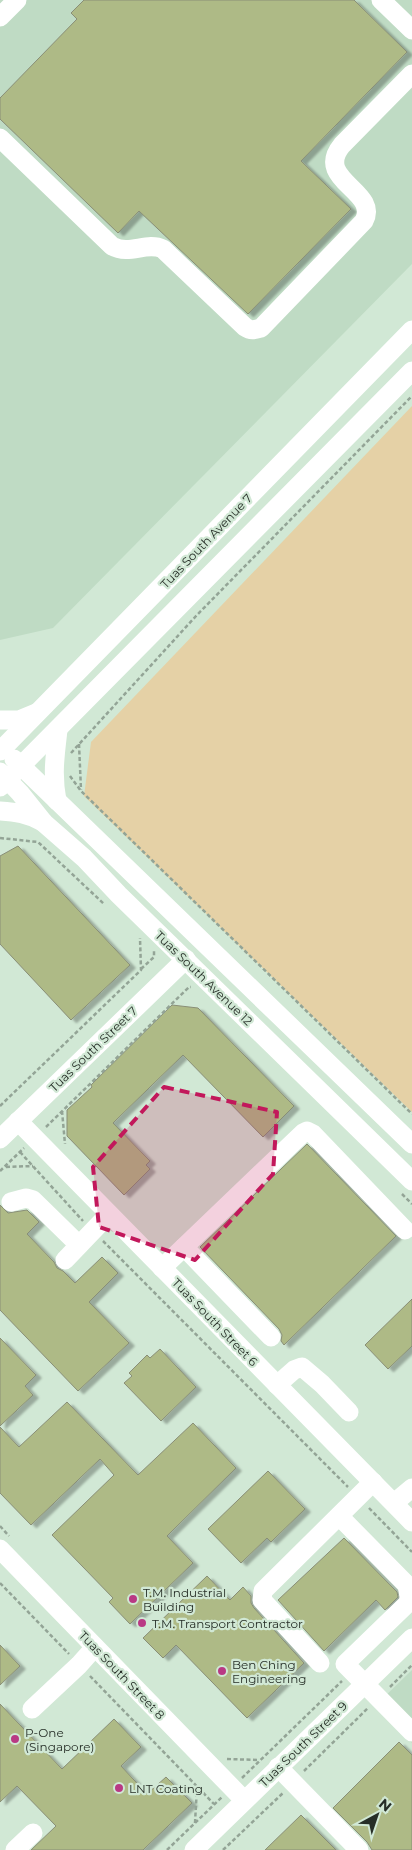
<svg xmlns="http://www.w3.org/2000/svg" width="412" height="1850" viewBox="0 0 412 1850" font-family="Montserrat,sans-serif">
	<defs>
		<filter id="shadow"><feDropShadow dx="5.5" dy="3" stdDeviation="1" flood-color="#0004"/></filter>
	</defs>
	<rect width="100%" height="100%" fill="#d1e8d5"/>
	<g fill="#bfdbc4">
		<polygon points="0,0 412,0 412,264 53,628 0,640"/>
		<polygon points="412,1670 412,1743 376,1705"/>
	</g>
	<polygon fill="#e5d1a6" points="412,406 412,1112 84,796 91,742"/>
	<g fill="#aeba86" stroke="#898e77" filter="url(#shadow)">
		<polygon points="84,0 354,0 407,52 301,161 351,209 248,314 139,211 118,233 0,119 0,98 77,19 71,13"/>
		<polygon points="18,846 130,965 71,1020 0,944 0,856"/>
		<polygon points="172,1005 198,1008 294,1106 263,1137 183,1055 113,1123 150,1161 146,1165 150,1169 124,1195 67,1136 67,1110 92,1087 91,1085"/>
		<polygon points="307,1144 396,1236 284,1345 281,1341 282,1335 279,1329 200,1247"/>
		<polygon points="0,1205 8,1213 27,1210 39,1222 27,1234 54,1262 57,1268 63,1271 75,1283 102,1257 118,1273 89,1302 129,1343 78,1391 0,1310"/>
		<polygon points="412,1299 412,1346 388,1369 365,1345"/>
		<polygon points="0,1338 36,1375 25,1386 33,1395 0,1426"/>
		<polygon points="160,1349 196,1387 161,1421 124,1383 132,1376 129,1373 147,1355 150,1358"/>
		<polygon points="67,1402 138,1475 193,1423 236,1468 167,1536 193,1563 130,1624 109,1602 113,1598 52,1535 114,1475 100,1459 31,1525 0,1493 0,1427 19,1447"/>
		<polygon points="268,1471 305,1509 271,1542 267,1538 241,1563 208,1529"/>
		<polygon points="344,1538 397,1592 398,1597 385,1610 376,1600 324,1651 278,1600"/>
		<polygon points="207,1576 230,1600 243,1587 251,1596 251,1603 254,1608 304,1663 247,1718 176,1645 163,1658 143,1638"/>
		<polygon points="0,1645 20,1666 0,1685"/>
		<polygon points="0,1704 62,1769 114,1719 141,1747 121,1766 147,1794 166,1777 192,1803 143,1850 31,1850 56,1826 17,1786 0,1802"/>
		<polygon points="399,1742 412,1755 412,1850 372,1850 367,1842 333,1808"/>
		<polygon points="301,1815 336,1850 265,1850"/>
	</g>
	<g fill="none" stroke-linecap="round" stroke-linejoin="round">
		<g stroke="#93a496" stroke-width="2.5" stroke-dasharray="4 2.5" stroke-linecap="butt">
			<polyline points="79,744 81,790"/>
			<polyline points="71,753 196,616 412,396"/>
			<polyline points="70,776 81,791 412,1114"/>
			<polyline points="0,838 38,842 104,904"/>
			<polyline points="141,969 154,957 154,950"/>
			<polyline points="0,1106 141,970 140,938"/>
			<polyline points="62,1111 65,1144"/>
			<polyline points="46,1127 189,987 191,987"/>
			<polyline points="20,1152 83,1221"/>
			<polyline points="6,1167 33,1166"/>
			<polyline points="0,1171 24,1148"/>
			<polyline points="402,1194 412,1204"/>
			<polyline points="103,1241 348,1487"/>
			<polyline points="369,1508 412,1552"/>
			<polyline points="0,1526 9,1536"/>
			<polyline points="0,1583 69,1654"/>
			<polyline points="90,1676 214,1804"/>
			<polyline points="390,1687 412,1665"/>
			<polyline points="227,1759 259,1760"/>
			<polyline points="304,1771 368,1708"/>
			<polyline points="242,1778 342,1681"/>
			<polyline points="195,1823 197,1787"/>
			<polyline points="167,1850 222,1797"/>
			<polyline points="223,1850 283,1793"/>
		</g>
		<g stroke="#fff" stroke-width="19">
			<polyline points="381,0 412,30"/>
			<polyline points="0,17 17,0"/>
			<path d="M0,138L112,246C130,256 146,241 163,249L245,327C251,331 254,330 261,328L364,221C380,191 313,180 342,145L412,74"/>
			<polyline points="0,720 19,720 36,713"/>
			<polyline points="0,751 412,330"/>
			<polyline points="14,759 412,1144"/>
			<polyline points="0,772 20,793 44,823 84,858 119,895 412,1181"/>
			<polyline points="0,787 412,371"/>
			<path d="M57,801C52,775 55,756 58,730"/>
			<path d="M0,811C16,812 28,814 43,822"/>
			<polyline points="18,1121 412,1522"/>
			<polyline points="0,1139 186,959"/>
			<polyline points="11,1202 26,1198 33,1200 79,1245"/>
			<polyline points="184,1247 271,1337"/>
			<polyline points="65,1260 109,1214"/>
			<polyline points="162,1268 303,1133 307,1131 313,1134 405,1230"/>
			<polyline points="277,1385 294,1370 302,1367 322,1384 349,1412"/>
			<polyline points="394,1503 412,1488"/>
			<polyline points="339,1516 407,1585 409,1597 408,1603 345,1664 412,1732"/>
			<polyline points="0,1549 244,1800"/>
			<polyline points="320,1663 262,1600 263,1591 373,1482"/>
			<polyline points="32,1709 79,1665 95,1647"/>
			<polyline points="278,1767 359,1850"/>
			<polyline points="15,1850 33,1833"/>
			<polyline points="194,1850 412,1638"/>
		</g>
	</g>
	<path fill="#c2185b" fill-opacity="0.2" stroke="#c2185b" stroke-width="4" stroke-dasharray="10 6" stroke-linejoin="round" d="M164,1087L277,1112L273,1174L195,1260L99,1227L93,1167Z"/>
	<g fill="#b93984" stroke="#d1e8d5" stroke-width="2">
		<circle cx="133" cy="1599" r="5"/>
		<circle cx="142" cy="1623" r="5"/>
		<circle cx="222" cy="1671" r="5"/>
		<circle cx="15" cy="1739" r="5"/>
		<circle cx="119" cy="1788" r="5"/>
	</g>
	<g text-anchor="middle" dominant-baseline="central" stroke-width="4.5" stroke-linejoin="round" paint-order="stroke">
		<g font-size="12" fill="#262e27" stroke="#d1e8d5">
			<text transform="translate(206 541) rotate(-46)">Tuas South Avenue 7</text>
			<text transform="translate(204 978) rotate(44)">Tuas South Avenue 12</text>
			<text transform="translate(93 1049) rotate(-44)">Tuas South Street 7</text>
			<text transform="translate(215 1322) rotate(46)">Tuas South Street 6</text>
			<text transform="translate(122 1675) rotate(46)">Tuas South Street 8</text>
			<text transform="translate(303 1744) rotate(-44)">Tuas South Street 9</text>
		</g>
		<g font-size="12" fill="#262e27" stroke="#d1e8d5" text-anchor="start">
			<text x="143" y="1592">T.M. Industrial<tspan x="143" dy="14">Building</tspan></text>
			<text x="152" y="1623">T.M. Transport Contractor</text>
			<text x="232" y="1664">Ben Ching<tspan x="232" dy="14">Engineering</tspan></text>
			<text x="25" y="1732">P-One<tspan x="25" dy="14">(Singapore)</tspan></text>
			<text x="129" y="1788">LNT Coating</text>
		</g>
	</g>
	<g transform="translate(377 1815) rotate(40)" stroke="#d1e8d5" stroke-width="4" paint-order="stroke">
	<path d="M0-4L9 19L0 12L-9 19Z" fill="#262e27"/>
	<text y="-8" font-size="14" font-weight="bold" text-anchor="middle" fill="#262e27">N</text>
	</g>
</svg>
